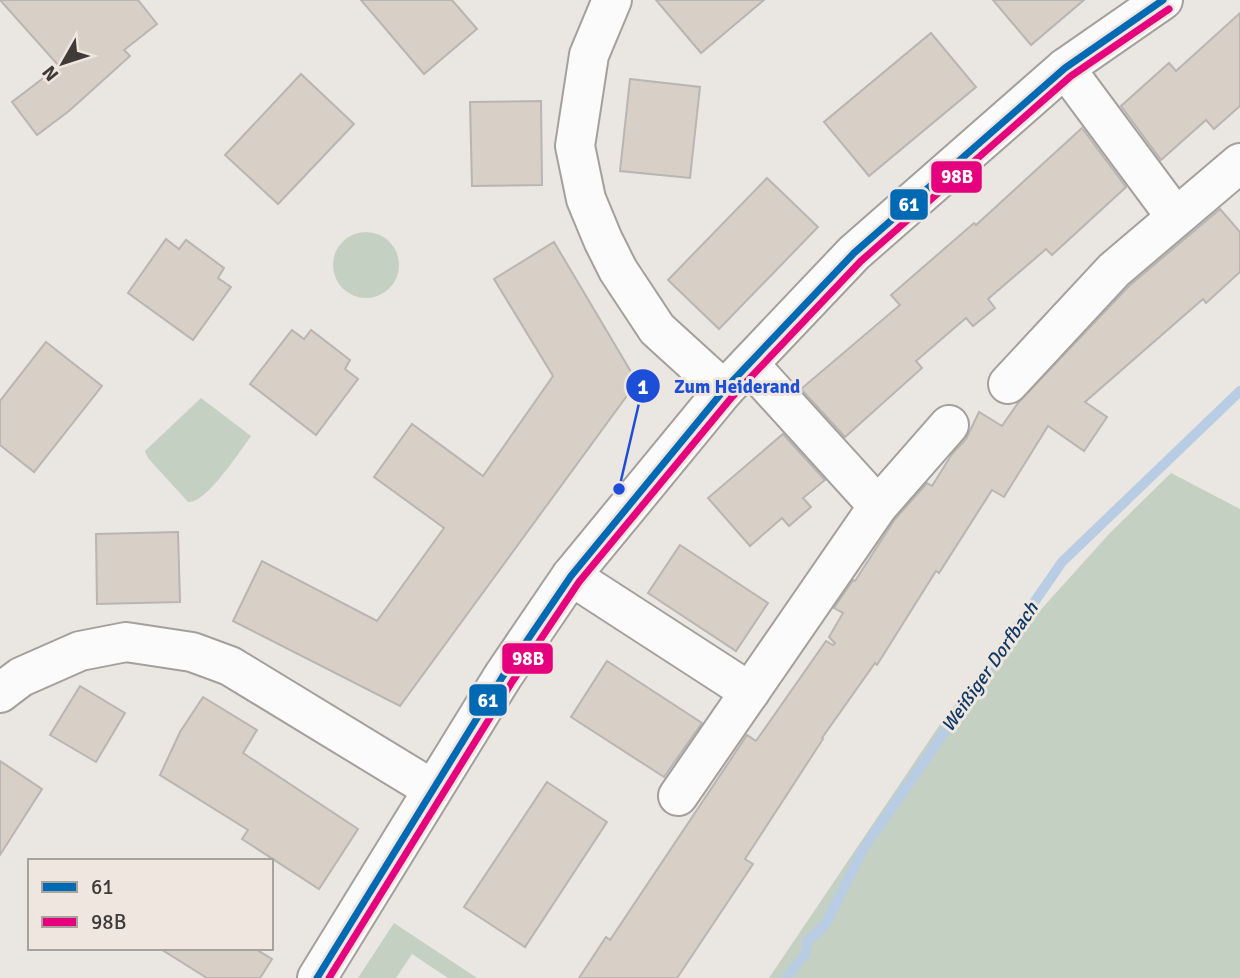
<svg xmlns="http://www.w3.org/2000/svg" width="1240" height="978" viewBox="0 0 1240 978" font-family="Signika,sans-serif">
	<rect width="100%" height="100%" fill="#eae6e2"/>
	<g fill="#c4d0c2">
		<circle cx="366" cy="265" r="33"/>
		<path d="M201,398L251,436C240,451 206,504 188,502L148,458L145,451Z"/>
		<polygon points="1171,473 1240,509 1240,978 769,978 947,714 1109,534"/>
		<polygon points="394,923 477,978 448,978 412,954 396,978 358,978"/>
	</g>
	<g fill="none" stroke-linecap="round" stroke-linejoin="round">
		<polyline stroke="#b8cce4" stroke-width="10" points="786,978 806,953 807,942 825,925 862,851 1062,562 1240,391"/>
	</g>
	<g fill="#d8cfc6" stroke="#b8b5b2" stroke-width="2">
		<polygon points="0,0 138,0 157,24 124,50 130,56 69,111 37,135 12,102 59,66"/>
		<polygon points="361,0 452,0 477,29 424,74"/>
		<polygon points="656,0 764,0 701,53"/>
		<polygon points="993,0 1084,0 1031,45"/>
		<polygon points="1240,13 1240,106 1214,129 1206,120 1161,160 1121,106 1169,63 1176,71"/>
		<polygon points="931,33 976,87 869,176 824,122"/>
		<polygon points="301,74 354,124 278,204 225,155"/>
		<polygon points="630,79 700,87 690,178 620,171"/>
		<polygon points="541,101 542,185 472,186 470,102"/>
		<polygon points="1082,128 1126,187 1052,255 1046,249 988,299 995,308 973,326 966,318 916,361 922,368 845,437 801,389 900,305 891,295 974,223 976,225"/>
		<polygon points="767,178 818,227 719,329 668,280"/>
		<polygon points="1220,209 1240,232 1240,272 1206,303 1203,299 1085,402 1107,417 1084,451 1048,426 1004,497 992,490 939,573 936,571 877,665 875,663 822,738 823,739 745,859 753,864 677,978 579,978 606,937 610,940 747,735 756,741 826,641 833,645 835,643 829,637 843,613 834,608 853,580 855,581 895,519 927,483 932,486 952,454 966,439 979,412 1002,426 1018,403 1129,286"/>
		<polygon points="166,239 179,249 186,240 224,268 218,278 231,287 193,340 128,293"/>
		<polygon points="554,242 637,382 400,706 233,621 262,561 377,621 444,528 374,477 412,424 483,476 553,376 494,279"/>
		<polygon points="292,330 304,339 311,330 350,360 345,369 358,379 316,435 250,384"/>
		<polygon points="46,342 102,386 34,472 0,445 0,401"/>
		<polygon points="783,434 825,480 803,498 811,507 789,526 782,518 750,546 708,498"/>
		<polygon points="178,532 180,602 97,604 96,534"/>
		<polygon points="680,545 768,603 736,651 648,593"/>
		<polygon points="607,661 702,723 664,777 571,717"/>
		<polygon points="80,686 125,713 96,762 50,735"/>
		<polygon points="203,697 257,730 243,753 358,829 319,889 242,839 248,830 160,775 180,732"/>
		<polygon points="0,761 42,789 0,855"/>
		<polygon points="547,782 607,822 525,947 464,907"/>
		<polygon points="159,948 254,948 272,959 260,978 207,978"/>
	</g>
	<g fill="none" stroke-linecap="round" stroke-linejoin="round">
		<g stroke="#a3a09d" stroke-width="42">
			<g id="minor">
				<polyline points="612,0 589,55 575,146 586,199 603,240 618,270 657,329 724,390"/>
				<polyline points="1065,68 1175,216"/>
				<polyline points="749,364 878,506"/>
				<polyline points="1008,384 1114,270 1240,163"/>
				<polyline points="571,576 750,692"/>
				<polyline points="0,693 21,677 80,651 126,642 192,652 230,666 432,789"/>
				<polyline points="678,796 878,506 949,425"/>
				<polyline points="317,978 503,676 571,576 724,390 854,253 1065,68 1163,0"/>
			</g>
		</g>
		<use href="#minor" stroke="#fcfbfb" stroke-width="38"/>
		<g stroke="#eee6df" stroke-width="12">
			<polyline id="bus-1" points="317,978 503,676 571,576 724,390 854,253 1065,68 1163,0"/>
		</g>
		<g stroke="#eee6df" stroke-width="12">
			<polyline id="bus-2" points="329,978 512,682 579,582 732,397 861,261 1071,76 1169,9"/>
		</g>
		<use href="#bus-1" stroke="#0069b4" stroke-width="7"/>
		<use href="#bus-2" stroke="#e5007d" stroke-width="7"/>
	</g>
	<g text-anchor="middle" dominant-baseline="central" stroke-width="6" stroke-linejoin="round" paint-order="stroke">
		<g font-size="19" font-style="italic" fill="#0e3865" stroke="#eee6df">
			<text transform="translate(990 667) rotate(-55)">Weißiger Dorfbach</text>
		</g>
	</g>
	<path fill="none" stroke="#1d4ed8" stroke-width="2.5" d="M619 489L643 386"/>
	<g fill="#1d4ed8" stroke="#eee6df" stroke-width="2.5">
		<circle cx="619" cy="489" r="7"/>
		<circle cx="643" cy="386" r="18"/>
	</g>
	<g font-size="21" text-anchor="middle" font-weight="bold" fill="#fff">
		<text x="643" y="394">1</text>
	</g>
	<g font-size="19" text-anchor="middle" font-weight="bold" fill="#1d4ed8" stroke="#eee6df" stroke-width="6" stroke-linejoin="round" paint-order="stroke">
		<text x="737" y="393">Zum Heiderand</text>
	</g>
	<g stroke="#eee6df" stroke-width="2.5">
		<rect x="930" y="160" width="53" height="34" rx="7" fill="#e5007d"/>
		<rect x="889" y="188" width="40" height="33" rx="7" fill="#0069b4"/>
		<rect x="501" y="642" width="53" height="33" rx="7" fill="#e5007d"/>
		<rect x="468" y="683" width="40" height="34" rx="7" fill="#0069b4"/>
	</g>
	<g font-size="19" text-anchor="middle" font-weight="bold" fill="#fff">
		<text x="957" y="183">98B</text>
		<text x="909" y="211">61</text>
		<text x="528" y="665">98B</text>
		<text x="488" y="707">61</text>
	</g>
	<rect x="28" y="859" width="245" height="91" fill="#eee6df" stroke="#a8a29c" stroke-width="2"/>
	<rect x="42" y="882" width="35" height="10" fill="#0069b4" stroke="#a8a29c" stroke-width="2"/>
	<text x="91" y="894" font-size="21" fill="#3e3b38">61</text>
	<rect x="42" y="917" width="35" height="10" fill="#e5007d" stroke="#a8a29c" stroke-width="2"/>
	<text x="91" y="929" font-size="21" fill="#3e3b38">98B</text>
	<g transform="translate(63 63) rotate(231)" stroke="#eee6df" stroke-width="5" paint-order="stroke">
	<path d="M0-5L12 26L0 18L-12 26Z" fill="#3e3b38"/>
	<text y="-10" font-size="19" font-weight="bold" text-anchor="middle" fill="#3e3b38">N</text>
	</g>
</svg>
